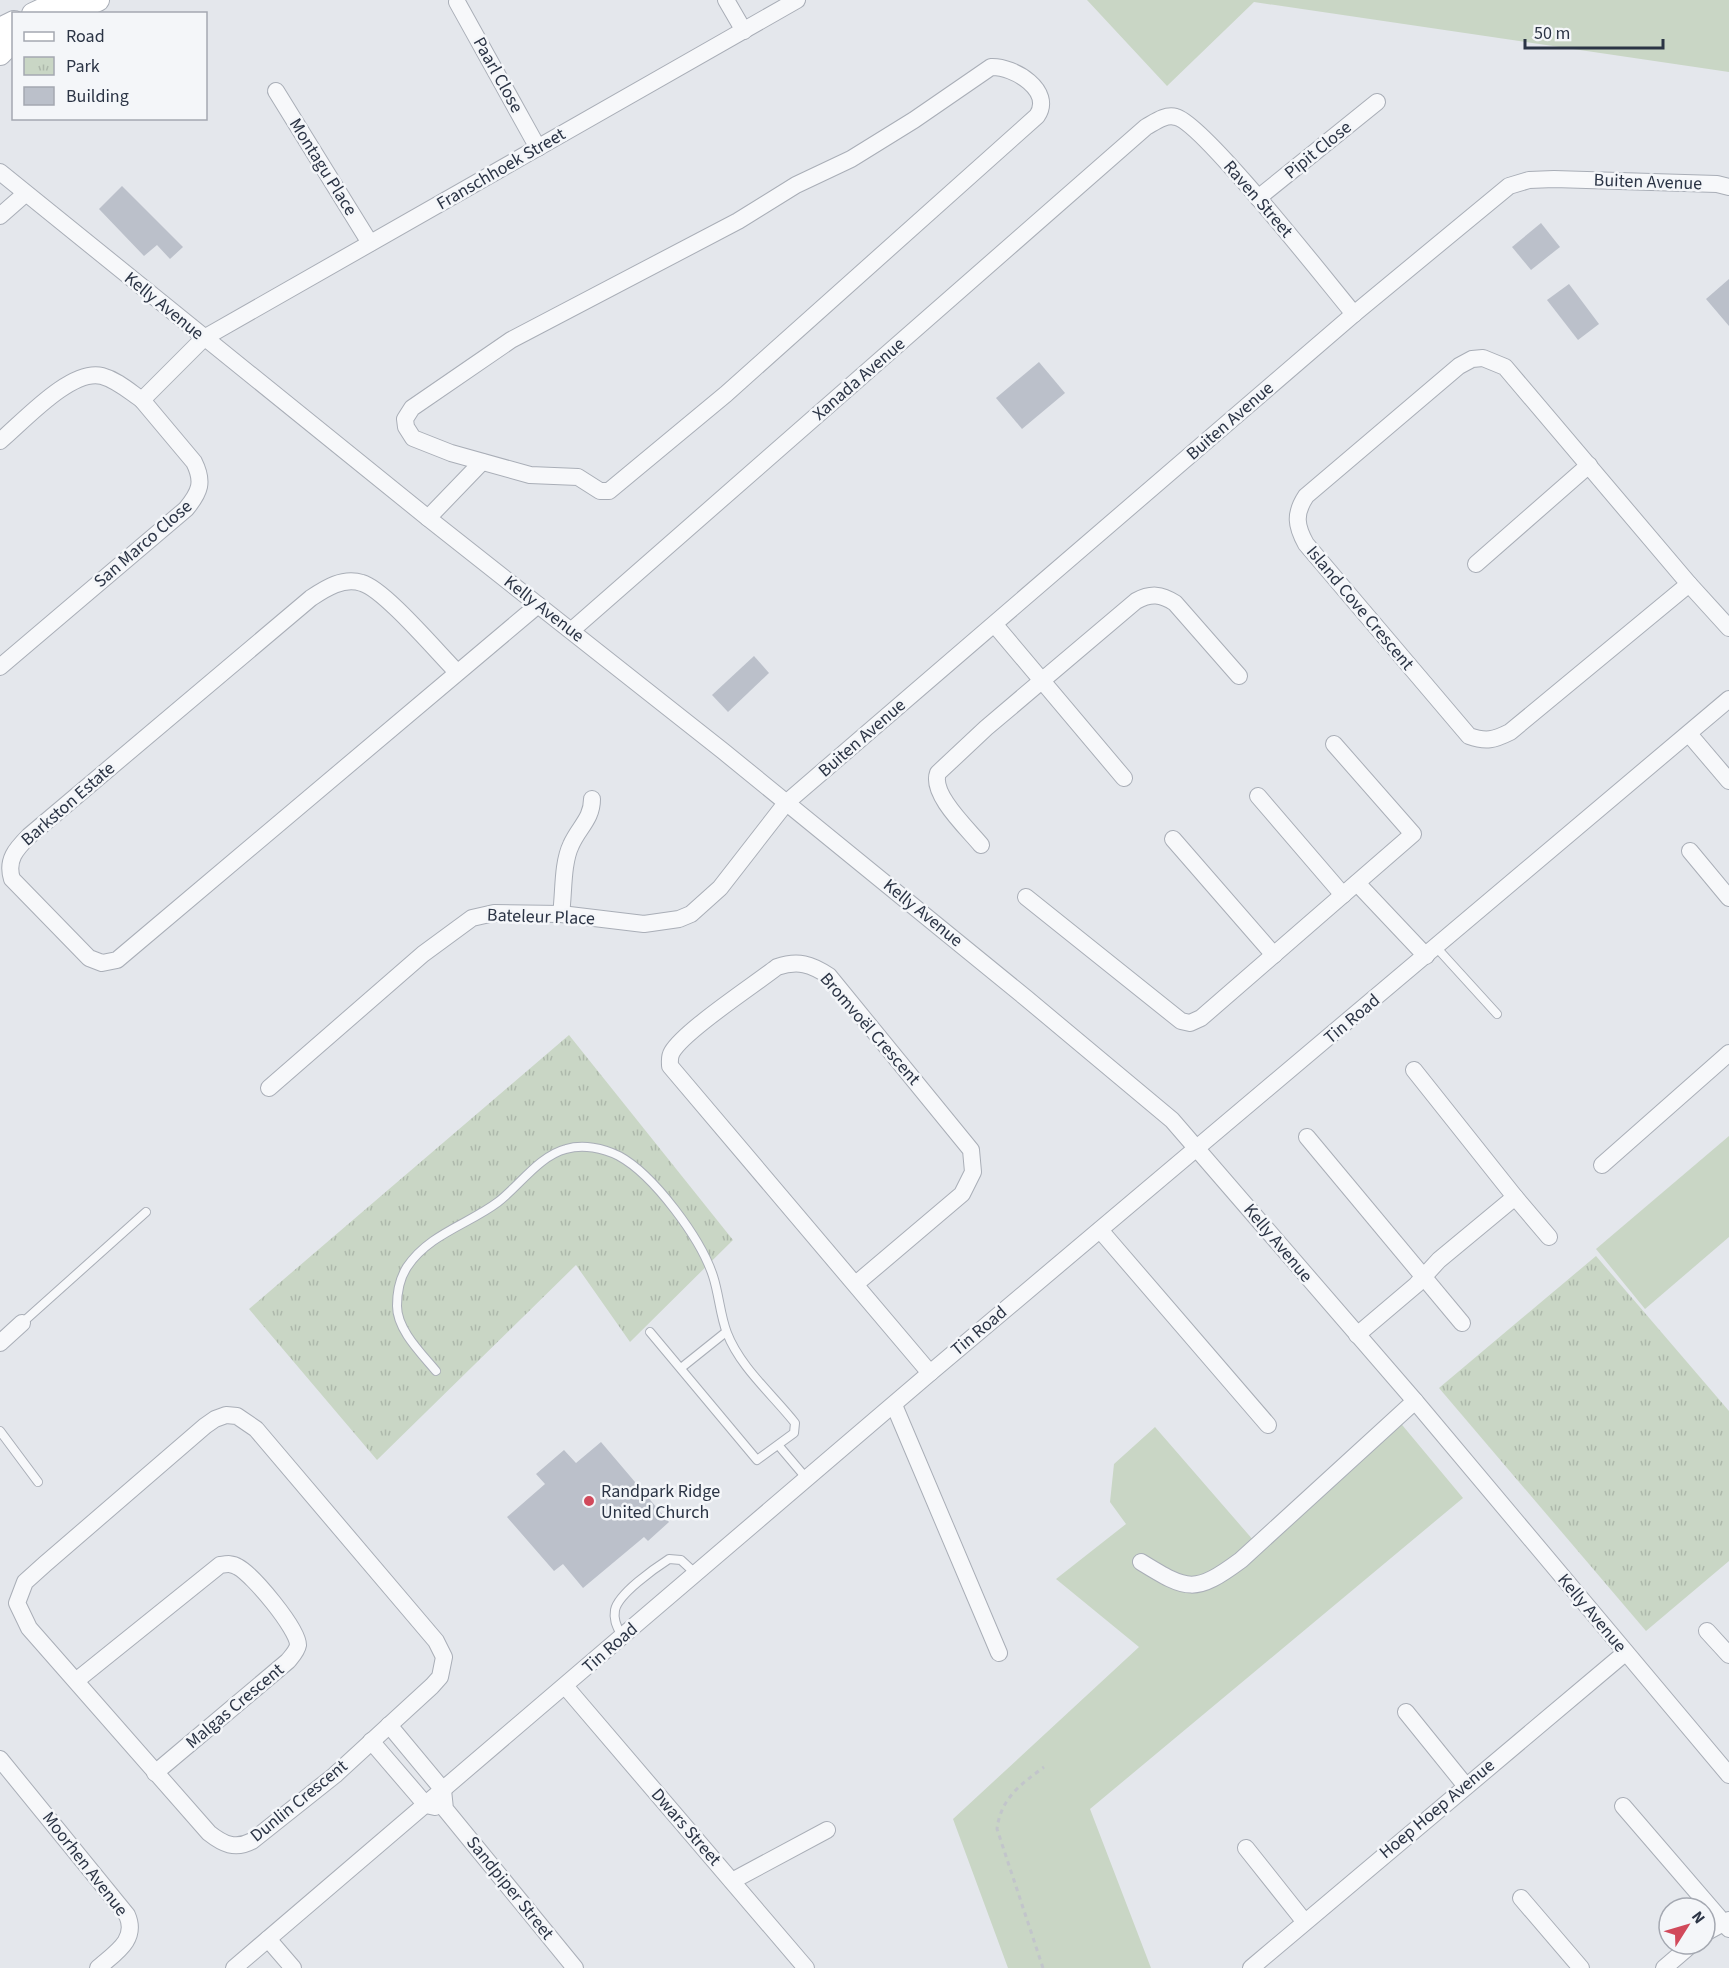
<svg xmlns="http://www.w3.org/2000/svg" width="1729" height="1968" viewBox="0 0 1729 1968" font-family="'Source Sans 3',sans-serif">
	<defs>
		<pattern id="park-tufts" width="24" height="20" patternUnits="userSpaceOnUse" patternTransform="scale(1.5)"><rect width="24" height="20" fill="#c9d6c5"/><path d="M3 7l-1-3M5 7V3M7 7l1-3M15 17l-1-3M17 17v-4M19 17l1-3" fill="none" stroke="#adb8ab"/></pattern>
	</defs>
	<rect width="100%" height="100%" fill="#e4e7ec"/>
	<g fill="#c9d6c5">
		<polygon points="1087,0 1729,0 1729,72 1254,2 1167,86"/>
		<polygon points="1729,1136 1729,1237 1645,1309 1596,1249"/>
		<polygon points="1393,1414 1463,1498 1090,1809 1151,1968 1008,1968 953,1819 1139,1647 1056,1579 1126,1524 1110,1502 1114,1464 1155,1427 1254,1541"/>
	</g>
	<g fill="url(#park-tufts)">
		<polygon points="569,1035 733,1240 630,1342 576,1265 377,1460 249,1309"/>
		<polygon points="1596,1256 1729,1411 1729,1561 1646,1631 1439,1388"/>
	</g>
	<g fill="#bbc0ca">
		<polygon points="122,186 183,247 170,259 157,245 144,256 99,209"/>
		<polygon points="1541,223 1560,247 1531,270 1512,247"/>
		<polygon points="1729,279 1729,326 1706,299"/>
		<polygon points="1569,284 1599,324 1578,340 1547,300"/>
		<polygon points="1039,362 1065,393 1022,429 996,398"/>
		<polygon points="754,656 769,673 728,712 712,695"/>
		<polygon points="601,1442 669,1522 648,1541 644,1537 583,1588 563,1564 554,1571 507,1517 545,1484 536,1474 564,1450 576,1463"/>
	</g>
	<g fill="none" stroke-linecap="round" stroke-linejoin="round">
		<g stroke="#a9aeb7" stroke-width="10">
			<g id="lane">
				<polyline points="1436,947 1497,1014"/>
				<polyline points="22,1323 146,1212"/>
				<polyline points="681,1368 726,1332"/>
				<path d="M436,1371C422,1354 397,1330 397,1306C397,1293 400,1278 407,1267C429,1234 469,1224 498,1202C520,1185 539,1156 566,1149C583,1144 603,1148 619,1156C654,1175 701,1239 713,1276C719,1294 720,1315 727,1333C740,1367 773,1395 795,1423L794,1433L757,1460L650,1332"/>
				<polyline points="0,1431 38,1482"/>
				<polyline points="779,1446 807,1479"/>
				<path d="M622,1637C618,1628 613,1621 615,1610C618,1594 655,1568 669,1559L681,1560L696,1574"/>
			</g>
		</g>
		<g stroke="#a9aeb7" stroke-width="18">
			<g id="street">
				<polyline points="726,0 744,31"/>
				<polyline points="457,2 538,148"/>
				<path d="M991,67C1014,66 1054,91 1037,116L726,394L609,491H600L578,477L530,475L451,453L413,438L406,427L405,419L412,408L511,340L738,221L796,185L851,159L914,120Z"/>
				<polyline points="276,91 370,243"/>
				<polyline points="0,172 428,518 723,751 1026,998 1172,1120 1415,1401 1729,1775"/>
				<polyline points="1258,198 1377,102"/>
				<polyline points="0,216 25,194"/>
				<path d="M1483,358L1505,367L1689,584L1510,732C1494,740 1486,742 1469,736L1306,544C1296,526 1294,514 1306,496L1459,366L1472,359Z"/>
				<path d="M0,441C23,422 71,368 102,376C117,380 129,391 142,400"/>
				<polyline points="428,518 482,462"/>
				<polyline points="1476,564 1589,465"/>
				<polyline points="1689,584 1729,628"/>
				<polyline points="995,625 1124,778"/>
				<path d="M572,630L1146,127C1155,122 1165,114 1176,117C1203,123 1328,283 1354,314"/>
				<path d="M0,667L186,509C200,492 204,482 194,462L142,400L204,338L797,0"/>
				<path d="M457,672C438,653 384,589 362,583C343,577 326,588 311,598L29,836C16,849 6,860 12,879L89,958L102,963L117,960L538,605"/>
				<polyline points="1689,734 1729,781"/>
				<polyline points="1258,796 1343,895"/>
				<polyline points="1173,839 1274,955"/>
				<path d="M981,845C968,829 930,794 938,773L986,728L1136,601C1151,593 1161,594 1175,603L1239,676"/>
				<polyline points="1690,851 1729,898"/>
				<polyline points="1357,883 1426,956"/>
				<polyline points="1026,897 1181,1021 1190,1023 1201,1018 1413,834 1334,744"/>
				<path d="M561,914C564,893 562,864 571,845C579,827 592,819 592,799"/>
				<polyline points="269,1088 423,954 472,918 494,913 561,914 644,924 679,919 691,914 720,888 786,803 1354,314 1509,186 1529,180 1554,179 1717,184 1729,187"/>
				<polyline points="1307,1137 1462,1323"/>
				<polyline points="1602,1165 1729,1053"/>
				<polyline points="1515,1197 1549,1237"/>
				<polyline points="1100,1230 1268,1425"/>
				<path d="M857,1283L962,1194L973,1172L971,1150L829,976C811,964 798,960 777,967C754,985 684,1031 672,1052C669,1057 670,1060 670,1066L930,1373"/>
				<polyline points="1357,1335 1416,1285 1439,1260 1515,1197 1414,1070"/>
				<polyline points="0,1343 22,1323"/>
				<polyline points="894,1405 999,1653"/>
				<path d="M226,1415L237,1416L256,1429L436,1641L444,1657L440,1677L432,1686L335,1775L252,1841C235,1850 223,1844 209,1833L29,1628L17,1603L25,1582L45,1564L205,1426L215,1419Z"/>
				<path d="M1141,1562C1188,1591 1195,1594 1241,1560L1415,1401"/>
				<polyline points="1707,1631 1729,1655"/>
				<path d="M77,1680L220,1565C227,1564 232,1563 238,1567C253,1575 298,1629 298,1645C297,1651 292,1656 288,1661L155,1773"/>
				<polyline points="565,1686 806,1968"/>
				<polyline points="1406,1712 1465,1785"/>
				<polyline points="389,1725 443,1790 445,1809 575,1968"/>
				<polyline points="371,1741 426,1805 435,1807"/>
				<path d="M0,1759L127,1915C138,1940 115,1953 98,1968"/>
				<polyline points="1623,1806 1729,1929"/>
				<polyline points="1246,1848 1304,1921"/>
				<polyline points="732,1881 827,1830"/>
				<polyline points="1521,1898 1581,1968"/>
				<polyline points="1705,1933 1729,1920"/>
				<polyline points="268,1939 293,1968"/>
				<polyline points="234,1968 930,1373 1729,699"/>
				<polyline points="1251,1968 1625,1653"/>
				<polyline points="1664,1968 1692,1944"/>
			</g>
		</g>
		<g stroke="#a9aeb7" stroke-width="24">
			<g id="secondary">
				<polyline points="33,14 63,0"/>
				<polyline points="66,14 98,0"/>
				<polyline points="0,29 14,22"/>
				<polyline points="0,54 14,40"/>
			</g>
		</g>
		<path stroke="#c2c5cb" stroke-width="3" stroke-dasharray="4.5 4.5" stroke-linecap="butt" d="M1043,1968L997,1829C1001,1798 1020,1785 1044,1767"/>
		<use href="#lane" stroke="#f7f8fa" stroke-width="8"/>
		<use href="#street" stroke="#f7f8fa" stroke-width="16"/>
		<use href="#secondary" stroke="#fff" stroke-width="22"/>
	</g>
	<circle fill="#d1495b" stroke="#f4f6f9" stroke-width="2" cx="589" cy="1501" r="6"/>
	<g text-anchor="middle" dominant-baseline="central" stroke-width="5" stroke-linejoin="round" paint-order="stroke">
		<g font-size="18" fill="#2b3445" stroke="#f4f6f9">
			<text transform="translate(498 75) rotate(61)">Paarl Close</text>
			<text transform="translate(1318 150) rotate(-39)">Pipit Close</text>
			<text transform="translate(323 167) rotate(58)">Montagu Place</text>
			<text transform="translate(501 169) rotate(-30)">Franschhoek Street</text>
			<text transform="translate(1648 182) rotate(2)">Buiten Avenue</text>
			<text transform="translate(1258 199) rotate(49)">Raven Street</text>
			<text transform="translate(164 306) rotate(39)">Kelly Avenue</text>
			<text transform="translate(859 379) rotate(-41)">Xanada Avenue</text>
			<text transform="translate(1230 421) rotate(-41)">Buiten Avenue</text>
			<text transform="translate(143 544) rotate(-41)">San Marco Close</text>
			<text transform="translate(1360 608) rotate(50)">Island Cove Crescent</text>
			<text transform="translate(544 609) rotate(38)">Kelly Avenue</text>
			<text transform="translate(862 738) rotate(-41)">Buiten Avenue</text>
			<text transform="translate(68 804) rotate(-41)">Barkston Estate</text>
			<text transform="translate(923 913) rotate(39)">Kelly Avenue</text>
			<text transform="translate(541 917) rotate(2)">Bateleur Place</text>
			<text transform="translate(1352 1019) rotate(-40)">Tin Road</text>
			<text transform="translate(870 1029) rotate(49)">Bromvoël Crescent</text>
			<text transform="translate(1278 1243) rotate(50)">Kelly Avenue</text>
			<text transform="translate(979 1331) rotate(-40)">Tin Road</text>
			<text transform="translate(1592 1613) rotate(50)">Kelly Avenue</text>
			<text transform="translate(610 1648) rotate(-41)">Tin Road</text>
			<text transform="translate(235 1706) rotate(-40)">Malgas Crescent</text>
			<text transform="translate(299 1801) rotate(-39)">Dunlin Crescent</text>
			<text transform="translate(1437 1809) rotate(-40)">Hoep Hoep Avenue</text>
			<text transform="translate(686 1827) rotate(49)">Dwars Street</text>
			<text transform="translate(85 1864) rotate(52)">Moorhen Avenue</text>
			<text transform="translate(510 1888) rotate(51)">Sandpiper Street</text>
		</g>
		<g font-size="18" fill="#2b3445" stroke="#f4f6f9" text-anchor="start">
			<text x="601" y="1491">Randpark Ridge<tspan x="601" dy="21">United Church</tspan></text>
		</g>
	</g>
	<rect x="12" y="12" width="195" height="108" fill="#f4f6f9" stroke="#a4a8b1" stroke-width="1.5"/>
	<rect x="24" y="32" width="30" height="9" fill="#ffffff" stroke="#a4a8b1" stroke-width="1.5"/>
	<text x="66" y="42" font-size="18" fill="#2b3445">Road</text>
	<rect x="24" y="57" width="30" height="18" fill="url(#park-tufts)" stroke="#a4a8b1" stroke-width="1.5"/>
	<text x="66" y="72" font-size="18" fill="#2b3445">Park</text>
	<rect x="24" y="87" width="30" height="18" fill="#bbc0ca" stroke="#a4a8b1" stroke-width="1.5"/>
	<text x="66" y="102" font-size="18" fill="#2b3445">Building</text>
	<g transform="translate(1687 1926) rotate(53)"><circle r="28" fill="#f4f6f9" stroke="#a4a8b1" stroke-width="1.5"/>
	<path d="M0-4.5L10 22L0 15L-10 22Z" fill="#d1495b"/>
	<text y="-9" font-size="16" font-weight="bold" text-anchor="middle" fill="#2b3445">N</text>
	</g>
	<path d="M1525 39v9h138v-9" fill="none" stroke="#2b3445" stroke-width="3"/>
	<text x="1534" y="39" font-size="18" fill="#2b3445" stroke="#f4f6f9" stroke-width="4.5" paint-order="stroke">50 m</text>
</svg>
